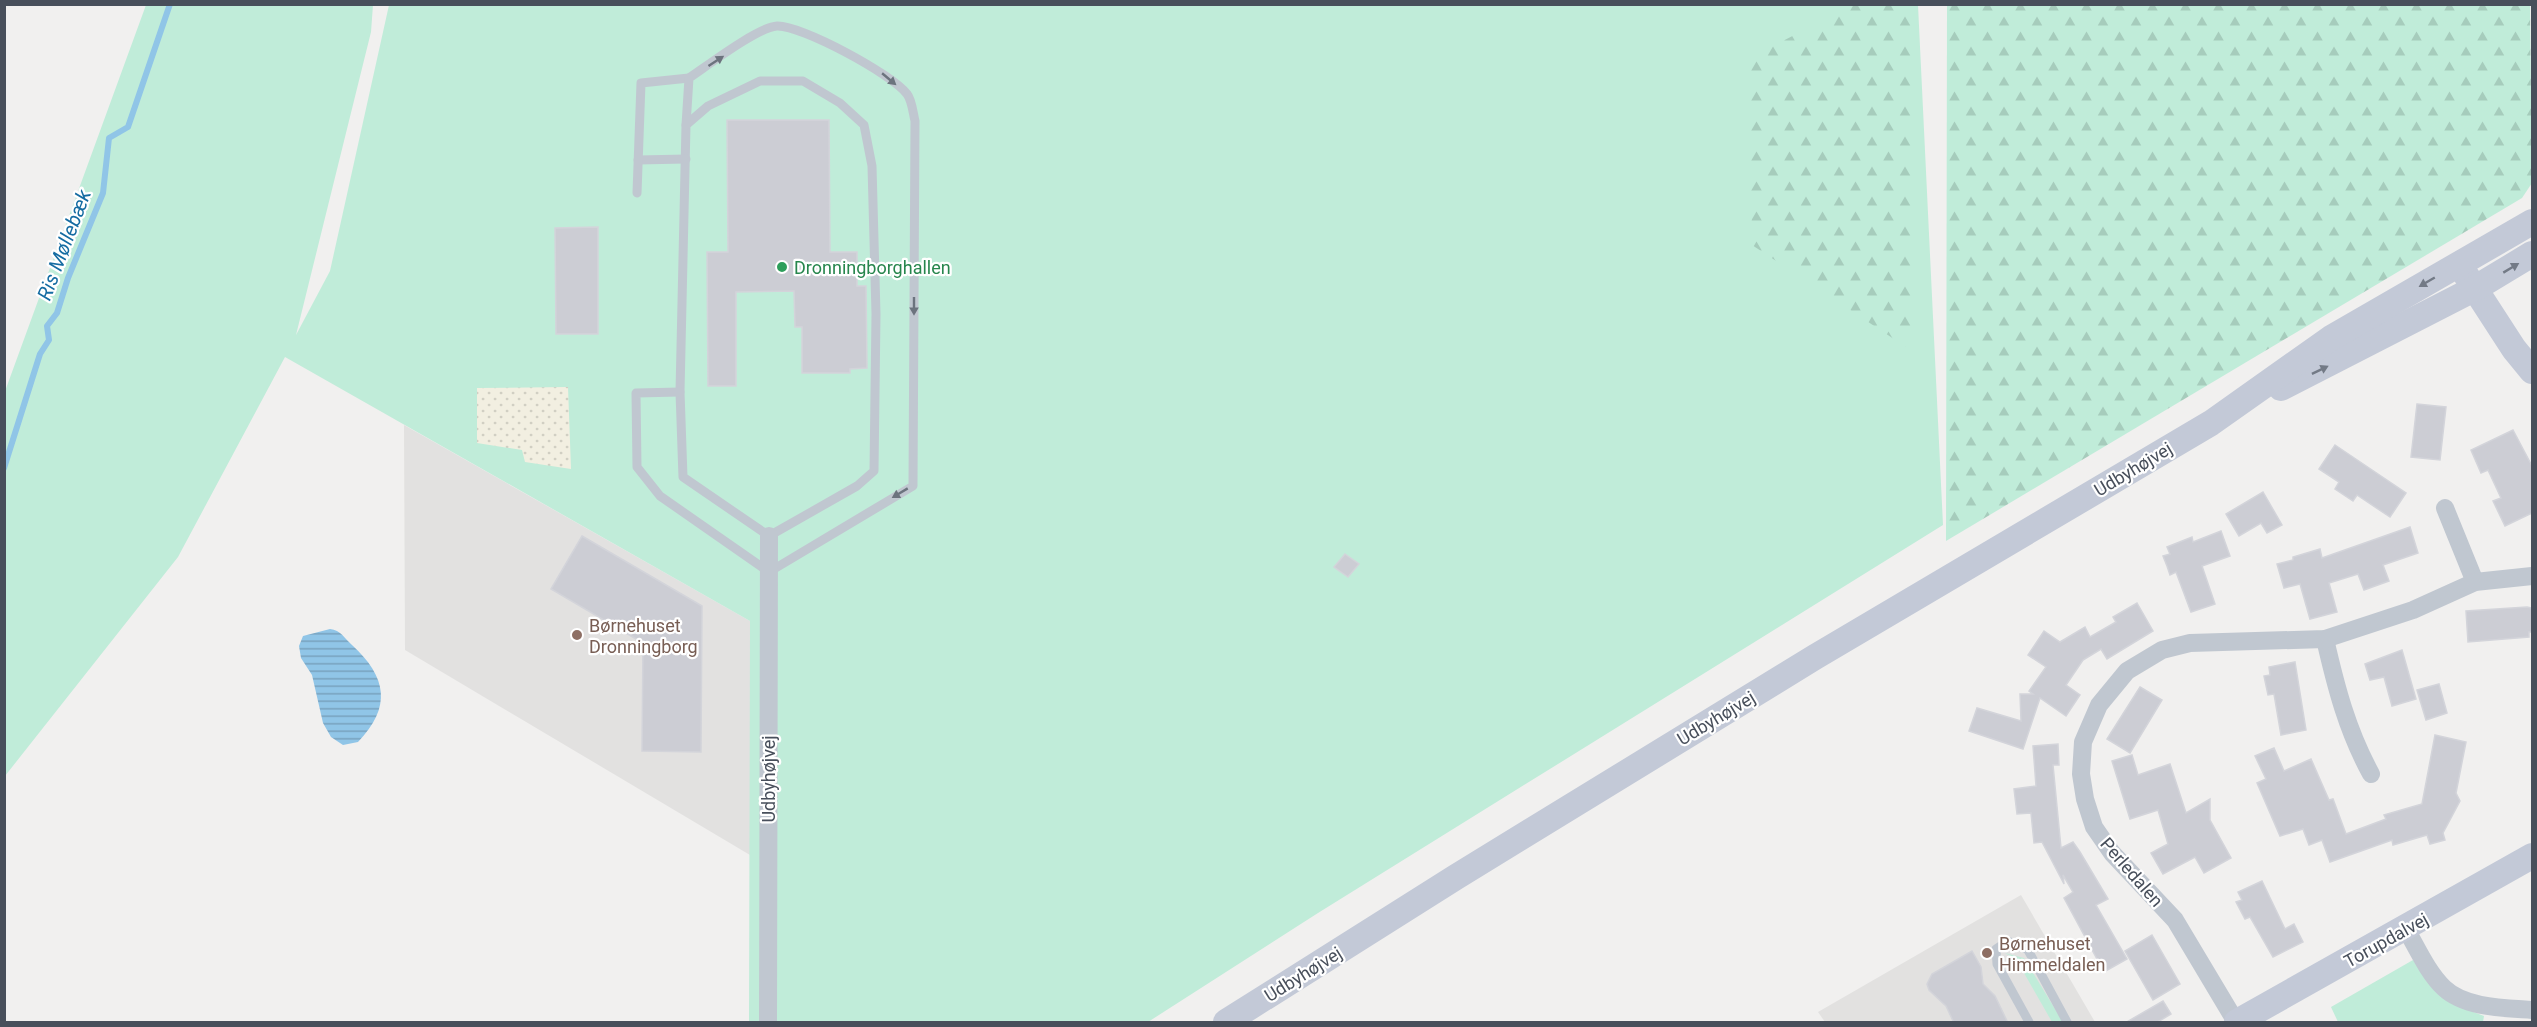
<svg xmlns="http://www.w3.org/2000/svg" width="2537" height="1027" viewBox="0 0 2537 1027" font-family="Roboto,sans-serif">
	<defs>
		<pattern id="forest-firs" width="22" height="20" patternUnits="userSpaceOnUse" patternTransform="scale(1.5)"><rect width="22" height="20" fill="#c0ecd9"/><path d="M5 1l3.5 6h-7zM16 11l3.5 6h-7z" fill="#a6ccbc"/></pattern>
		<pattern id="sand-dots" width="8" height="8" patternUnits="userSpaceOnUse" patternTransform="scale(1.5)"><rect width="8" height="8" fill="#f2efe1"/><path d="M2 2h.1M6 6h.1" fill="none" stroke="#d1cfc3" stroke-width="1.8" stroke-linecap="round"/></pattern>
		<pattern id="water-rules" width="6" height="5" patternUnits="userSpaceOnUse" patternTransform="scale(1.5)"><rect width="6" height="5" fill="#90c5e7"/><path d="M0 2.5h6" fill="none" stroke="#78a2be"/></pattern>
	</defs>
	<rect width="100%" height="100%" fill="#f1f0ef"/>
	<g fill="#e2e1e0">
		<polygon points="404,425 750,621 750,855 405,650"/>
		<polygon points="2021,895 2095,1022 1825,1022 1818,1012"/>
	</g>
	<g fill="#c0ecd9">
		<polygon points="146,5 373,5 371,32 296,335 330,271 389,5 1918,5 1943,525 1318,913 1148,1022 749,1022 750,621 285,357 178,557 5,776 4,394"/>
		<polygon points="2005,953 2024,958 2063,1022 2052,1022 2016,959"/>
		<path d="M2413,960C2437,995 2444,1001 2484,1016L2483,1022H2338L2331,1007Z"/>
	</g>
	<g fill="url(#forest-firs)">
		<polygon points="1852,5 1916,5 1912,351 1752,245 1748,59"/>
		<polygon points="1947,5 2530,5 2532,183 2522,198 1946,541"/>
	</g>
	<polygon fill="url(#sand-dots)" points="568,387 571,469 525,462 522,450 477,443 477,388"/>
	<path fill="url(#water-rules)" d="M330,629C341,630 344,638 352,645C387,677 392,707 358,742L343,745L331,737L323,723L312,675L301,658L299,646L303,636Z"/>
	<g fill="none" stroke-linecap="round" stroke-linejoin="round">
		<polyline stroke="#90c5e7" stroke-width="6" points="4,468 40,354 49,340 47,326 57,313 68,278 103,193 109,138 128,127 170,4"/>
	</g>
	<g fill="#cccdd4" stroke="#d3d4da" stroke-width="1.5">
		<polygon points="727,120 829,120 830,252 857,252 857,286 866,286 867,368 850,369 850,373 802,373 802,327 795,327 794,291 736,292 736,386 708,386 707,252 728,252"/>
		<polygon points="598,227 598,334 556,334 555,228"/>
		<polygon points="2417,404 2446,407 2440,460 2411,457"/>
		<polygon points="2513,430 2532,466 2532,513 2505,526 2493,501 2501,498 2488,470 2481,473 2471,450"/>
		<polygon points="2335,445 2406,493 2390,517 2357,495 2353,501 2335,489 2339,482 2319,469"/>
		<polygon points="2263,492 2282,525 2267,533 2261,523 2239,536 2226,514"/>
		<polygon points="2410,527 2418,553 2383,565 2389,581 2364,590 2358,574 2329,583 2337,612 2310,619 2300,584 2284,588 2277,564 2293,560 2293,557 2320,549 2322,558"/>
		<polygon points="2221,531 2230,556 2202,566 2215,604 2191,612 2176,572 2170,575 2167,566 2163,556 2170,554 2167,547 2192,537 2193,542"/>
		<polygon points="582,536 702,606 701,752 642,751 643,643 551,589"/>
		<polygon points="1345,554 1359,564 1348,577 1334,567"/>
		<polygon points="2137,603 2153,631 2107,659 2101,649 2083,660 2066,685 2080,695 2066,716 2040,698 2023,749 1969,731 1977,708 2021,721 2020,694 2033,694 2029,691 2046,667 2028,655 2044,631 2060,642 2085,627 2090,637 2116,622 2113,617"/>
		<polygon points="2527,607 2532,608 2532,632 2529,632 2529,637 2468,642 2466,611"/>
		<polygon points="2402,650 2416,699 2392,706 2384,677 2370,680 2365,664"/>
		<polygon points="2295,662 2306,730 2281,735 2274,694 2268,695 2264,676 2270,675 2269,667"/>
		<polygon points="2439,684 2447,713 2426,720 2417,690"/>
		<polygon points="2140,687 2162,700 2130,753 2107,739"/>
		<polygon points="2435,735 2466,742 2456,793 2460,801 2443,833 2445,840 2430,844 2427,835 2393,845 2392,840 2330,862 2322,840 2309,845 2303,829 2280,836 2257,783 2266,779 2255,756 2274,748 2284,771 2311,759 2329,800 2333,799 2346,834 2386,819 2384,815 2422,804"/>
		<polygon points="2058,744 2059,765 2053,765 2061,848 2073,842 2080,852 2108,899 2096,905 2127,959 2104,972 2064,898 2073,892 2063,875 2064,884 2042,842 2034,843 2031,813 2017,814 2014,789 2036,786 2033,746"/>
		<polygon points="2132,755 2138,775 2170,764 2186,813 2210,799 2210,820 2231,858 2204,873 2195,857 2163,874 2151,853 2168,844 2158,810 2130,819 2112,761"/>
		<polygon points="2262,881 2285,929 2294,924 2303,942 2273,957 2250,917 2245,919 2236,902 2242,900 2238,892"/>
		<polygon points="2152,935 2180,984 2153,1000 2125,951"/>
		<polygon points="1972,951 1981,967 1983,984 1995,996 2008,1023 1954,1023 1946,1006 1929,990 1927,984 1932,974"/>
		<polygon points="2163,1001 2171,1014 2156,1023 2125,1023"/>
	</g>
	<g fill="none" stroke-linecap="round" stroke-linejoin="round">
		<g stroke="#c0c7d0" stroke-width="9">
			<polygon points="760,81 803,81 840,103 864,125 872,166 876,314 874,471 857,486 769,536 683,477 680,392 686,125 708,106"/>
			<polyline points="638,160 686,159"/>
			<polyline points="637,193 641,83 689,78"/>
			<path d="M680,392L636,393L637,467L660,496L769,572L913,486L915,121C913,113 912,100 907,94C892,74 801,25 777,26C758,27 707,66 689,78L686,125"/>
			<polyline points="2029,1022 1997,964 1996,949 2008,941 2028,950 2067,1022"/>
		</g>
		<g stroke="#c0c7d0" stroke-width="18">
			<polyline points="2445,508 2475,582"/>
			<path d="M2325,639C2336,687 2347,730 2371,774"/>
			<path d="M2406,929C2417,948 2428,973 2444,988C2465,1008 2505,1008 2532,1010"/>
			<polyline points="768,1022 769,536"/>
			<polyline points="2236,1022 2175,920 2112,853 2094,827 2085,799 2081,774 2083,742 2099,705 2127,671 2162,650 2190,643 2325,639 2413,610 2475,582 2532,576"/>
		</g>
		<g stroke="#c3c9d7" stroke-width="26">
			<polyline points="2466,275 2514,349 2532,371"/>
			<polyline points="2281,388 2474,289 2532,254"/>
			<polyline points="1226,1022 1456,877 1815,657 2211,423 2331,338 2532,222"/>
			<polyline points="2237,1022 2532,856"/>
		</g>
	</g>
	<defs><path id="oneway-solid" d="M-6-.8H1V-3.2L6.5 0L1 3.2V.8H-6Z" transform="scale(1.5)"/></defs>
	<g fill="#6c737e">
		<use href="#oneway-solid" transform="translate(716 61) rotate(-33)"/>
		<use href="#oneway-solid" transform="translate(889 79) rotate(40)"/>
		<use href="#oneway-solid" transform="translate(914 306) rotate(90)"/>
		<use href="#oneway-solid" transform="translate(900 493) rotate(149)"/>
	</g>
	<g fill="#737a86">
		<use href="#oneway-solid" transform="translate(2511 268) rotate(-31)"/>
		<use href="#oneway-solid" transform="translate(2427 282) rotate(150)"/>
		<use href="#oneway-solid" transform="translate(2320 370) rotate(-26)"/>
	</g>
	<circle fill="#2e9e5b" stroke="#fff" stroke-width="2" cx="782" cy="267" r="6"/>
	<g fill="#8d6e63" stroke="#fff" stroke-width="2">
		<circle cx="577" cy="635" r="6"/>
		<circle cx="1987" cy="953" r="6"/>
	</g>
	<g text-anchor="middle" dominant-baseline="central" stroke-width="4.5" stroke-linejoin="round" paint-order="stroke">
		<g font-size="18" fill="#27864d" stroke="#fff" text-anchor="start">
			<text x="794" y="267">Dronningborghallen</text>
		</g>
		<g font-size="18" fill="#484f5b" stroke="#fff">
			<text transform="translate(2133 469) rotate(-31)">Udbyhøjvej</text>
			<text transform="translate(1716 718) rotate(-31)">Udbyhøjvej</text>
			<text transform="translate(768 779) rotate(-90)">Udbyhøjvej</text>
			<text transform="translate(2132 872) rotate(49)">Perledalen</text>
			<text transform="translate(2386 940) rotate(-29)">Torupdalvej</text>
			<text transform="translate(1303 974) rotate(-32)">Udbyhøjvej</text>
		</g>
		<g font-size="18" fill="#785e54" stroke="#fff" text-anchor="start">
			<text x="589" y="625">Børnehuset<tspan x="589" dy="21">Dronningborg</tspan></text>
			<text x="1999" y="943">Børnehuset<tspan x="1999" dy="21">Himmeldalen</tspan></text>
		</g>
		<g font-size="20" font-style="italic" fill="#156ca2" stroke="#fff">
			<text transform="translate(64 245) rotate(-69)">Ris Møllebæk</text>
		</g>
	</g>
	<rect width="2537" height="1027" fill="none" stroke="#484f5b" stroke-width="12"/>
</svg>
